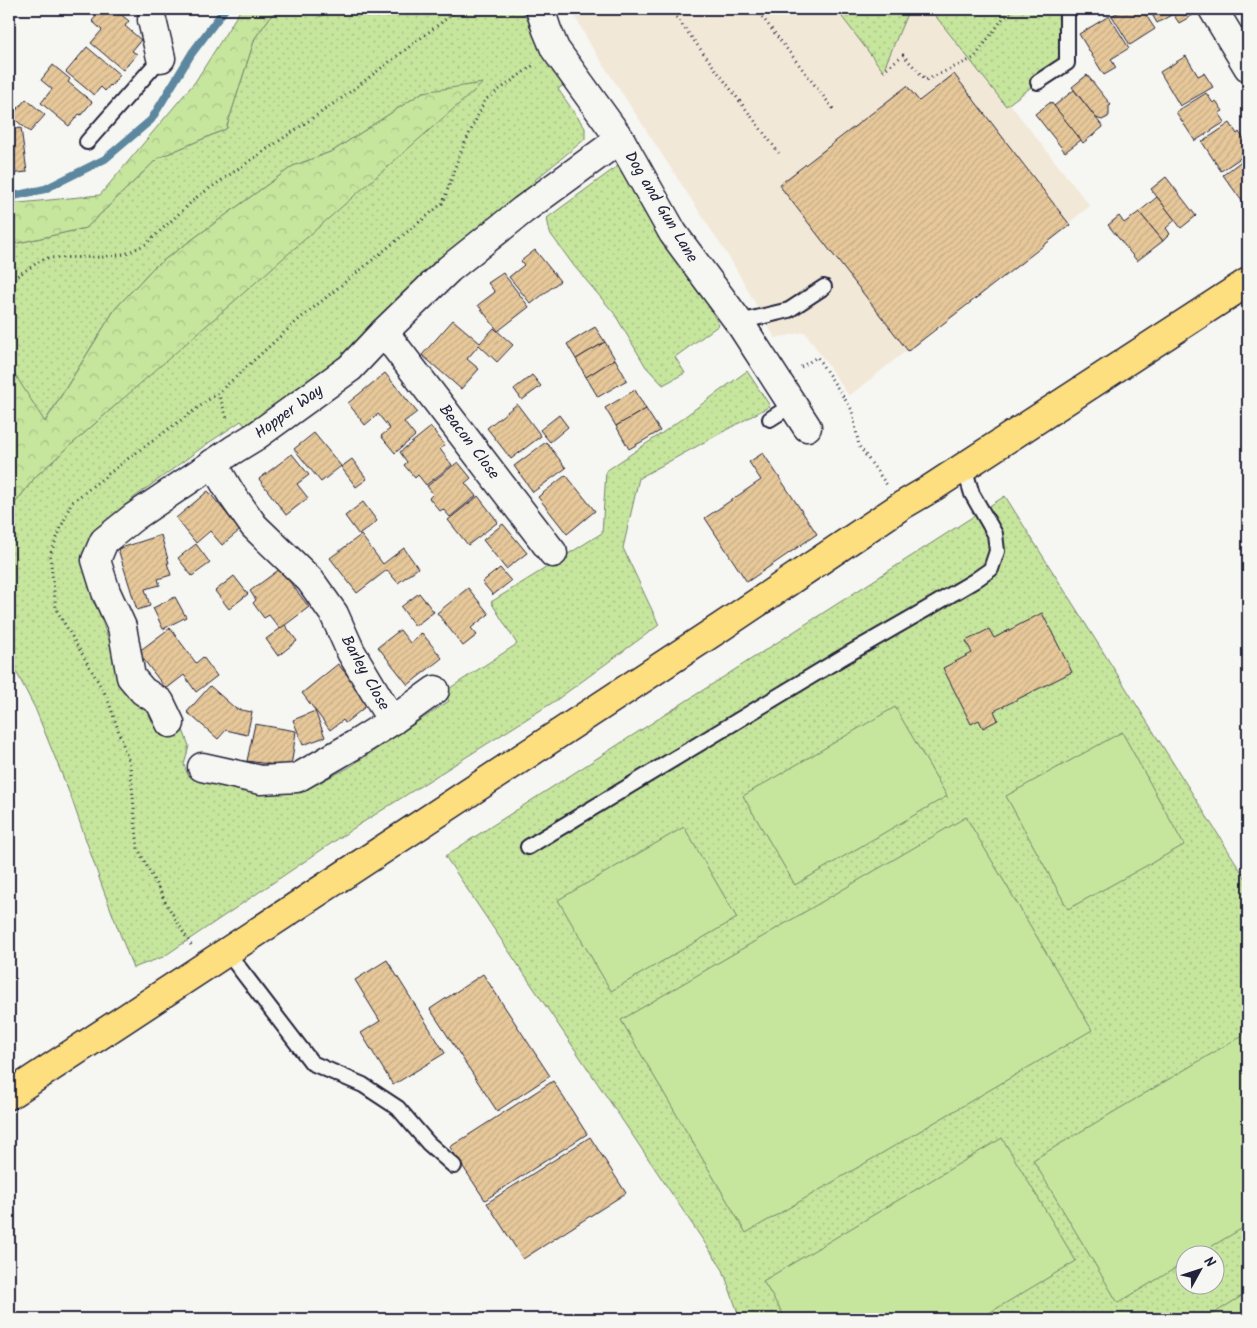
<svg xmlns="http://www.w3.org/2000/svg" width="1257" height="1328" viewBox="0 0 1257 1328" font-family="Kalam,sans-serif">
	<defs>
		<pattern id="grass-dots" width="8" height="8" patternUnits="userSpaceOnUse" patternTransform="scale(1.25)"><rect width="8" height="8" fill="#c6e59d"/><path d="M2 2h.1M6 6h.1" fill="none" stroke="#aac488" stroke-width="1.8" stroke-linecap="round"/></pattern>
		<pattern id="forest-crowns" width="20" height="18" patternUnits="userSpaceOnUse" patternTransform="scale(1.25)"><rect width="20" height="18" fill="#c6e59d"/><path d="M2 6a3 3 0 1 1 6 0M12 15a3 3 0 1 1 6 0" fill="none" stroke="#aac488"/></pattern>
		<pattern id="building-hatch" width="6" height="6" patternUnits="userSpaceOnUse" patternTransform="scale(1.25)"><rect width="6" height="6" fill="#e7c89a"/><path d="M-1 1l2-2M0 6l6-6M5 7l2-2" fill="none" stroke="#c6ac86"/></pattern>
	</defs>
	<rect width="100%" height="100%" fill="#f6f6f2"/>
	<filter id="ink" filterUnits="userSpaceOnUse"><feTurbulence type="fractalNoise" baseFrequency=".02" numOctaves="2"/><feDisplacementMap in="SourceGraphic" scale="10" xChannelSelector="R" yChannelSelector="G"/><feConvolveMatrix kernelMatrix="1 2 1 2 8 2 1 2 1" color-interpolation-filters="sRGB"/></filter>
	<g filter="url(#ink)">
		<polygon fill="#f2e8d8" points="571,9 935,9 1090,206 849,396 805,332 775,338 732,262 590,44"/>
		<g fill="url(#grass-dots)" stroke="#74846c" fill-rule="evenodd">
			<polygon points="276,9 313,9 320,17 334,9 522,9 536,37 565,84 558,89 585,128 585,139 535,180 540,187 338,366 247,428 241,421 204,446 132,499 127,508 95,588 92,600 99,611 107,636 115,641 182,727 189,746 184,765 188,775 194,779 263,794 304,790 348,768 449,701 444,692 517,644 491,602 602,533 606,471 665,431 747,371 770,406 639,478 623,548 659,625 555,701 357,826 163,957 133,968 103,889 71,797 35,708 9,658 9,511 36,476 117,404 423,92 333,151 293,166 153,268 115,309 44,423 9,365 9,245 86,228 158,158 226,129 255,38"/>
			<polygon points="836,9 909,9 883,71"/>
			<polygon points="930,9 1067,9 1067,63 1038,82 1006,106"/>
			<polygon points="619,165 692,276 719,325 675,357 685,373 663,385 646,367 614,313 574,266 550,233 547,218"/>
			<path d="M1005,496L1248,882V1319H740L723,1270L445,856ZM1184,1256H1214V1286H1184Z"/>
		</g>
		<g fill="url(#forest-crowns)" stroke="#74846c">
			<polygon points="241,9 276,9 255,38 226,129 158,158 86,228 9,245 9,204 100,195 195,82"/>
			<polygon points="483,83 117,404 36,476 9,511 9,365 45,422 115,309 153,268 293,166 333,151 423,92"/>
		</g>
		<g fill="#c6e59d" stroke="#74846c">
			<polygon points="895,707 947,796 795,885 743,796"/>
			<polygon points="1122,732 1184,845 1068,909 1006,796"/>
			<polygon points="966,817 1092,1030 746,1233 621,1020"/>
			<polygon points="684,827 737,918 611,991 558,900"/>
			<polygon points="1248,1032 1248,1225 1197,1255 1184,1256 1184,1263 1118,1303 1033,1160"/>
			<polygon points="1002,1138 1076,1261 979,1319 786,1319 763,1281"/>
			<polygon points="1248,1292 1248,1319 1205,1319"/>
		</g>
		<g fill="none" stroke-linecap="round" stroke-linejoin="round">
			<polyline stroke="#5b879f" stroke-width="8" points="9,197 45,189 105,159 151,120 192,53 225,9"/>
		</g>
		<g fill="url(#building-hatch)" stroke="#22223b">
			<polygon points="103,9 114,9 129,21 125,26 141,40 132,51 137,54 123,70 91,43 102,30 92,21"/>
			<polygon points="1123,9 1142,9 1155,29 1130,45 1112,16"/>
			<polygon points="1149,9 1189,9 1193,15 1179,23 1173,14 1157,23"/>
			<polygon points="1109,16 1129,48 1111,59 1116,68 1104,75 1079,34"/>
			<polygon points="87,47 120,75 111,86 110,85 105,91 101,87 94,95 66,72"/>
			<polygon points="9,52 14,70 9,72"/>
			<polygon points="1186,56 1198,76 1204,73 1213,87 1180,106 1160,72"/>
			<polygon points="53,65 70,79 68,82 92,102 81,115 79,114 69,126 41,103 52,89 41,80"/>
			<polygon points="954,74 1070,225 908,351 779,185 907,86 919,101"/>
			<polygon points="1087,75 1111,105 1109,106 1109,115 1108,117 1102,120 1096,118 1072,87"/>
			<polygon points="1074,90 1103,127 1083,143 1054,106"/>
			<polygon points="1206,93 1213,103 1216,101 1223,111 1219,113 1225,122 1195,141 1176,112"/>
			<polygon points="26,99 45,115 30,132 11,116"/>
			<polygon points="1051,102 1081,140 1065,152 1035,114"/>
			<polygon points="1230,123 1237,134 1239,132 1246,142 1243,145 1248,153 1221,171 1202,142"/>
			<polygon points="21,128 27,172 9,174 9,130"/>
			<polygon points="1248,156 1248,197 1242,201 1223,175"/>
			<polygon points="1166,177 1196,216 1181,228 1151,189"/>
			<polygon points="1157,197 1175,220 1166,228 1170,234 1163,241 1139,212"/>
			<polygon points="1139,212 1163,241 1137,261 1108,225 1119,216 1124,223"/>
			<polygon points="535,250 560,281 531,304 509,277 524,265 521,261"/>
			<polygon points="503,273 529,307 498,331 478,305 495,292 488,283"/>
			<polygon points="453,320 480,343 494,328 513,345 497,362 479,345 467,359 479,369 461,389 422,355"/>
			<polygon points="595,327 605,342 576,359 567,344"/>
			<polygon points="605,342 615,359 586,377 576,359"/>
			<polygon points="615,359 627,380 598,397 586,377"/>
			<polygon points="385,373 417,412 404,422 415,436 395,453 381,436 390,429 378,414 365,425 348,403"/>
			<polygon points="532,375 541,386 522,400 514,389"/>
			<polygon points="635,390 646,409 616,426 605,408"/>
			<polygon points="517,404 541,436 511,459 487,428"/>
			<polygon points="646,409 660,431 629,449 616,426"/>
			<polygon points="559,415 568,427 550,442 540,430"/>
			<polygon points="431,427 445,445 440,449 452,465 426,485 418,475 415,478 404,465 407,462 400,452"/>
			<polygon points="314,433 341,466 321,482 294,449"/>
			<polygon points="546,442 566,468 533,492 514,466"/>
			<polygon points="763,453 817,534 747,582 705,518 761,480 749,462"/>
			<polygon points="292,454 309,475 297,484 308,498 286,515 259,479"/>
			<polygon points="352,459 367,479 356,487 341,467"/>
			<polygon points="458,462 471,478 465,483 476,496 450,517 443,509 440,511 429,498 433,494 427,486"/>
			<polygon points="566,475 595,511 567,534 538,497"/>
			<polygon points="208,491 240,530 222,545 210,531 196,543 176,518"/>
			<polygon points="478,496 498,522 468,545 448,520"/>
			<polygon points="363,502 377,521 359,535 345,516"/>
			<polygon points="503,524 527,553 506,569 483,540"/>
			<polygon points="161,535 169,563 167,563 171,575 158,579 160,585 145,589 150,606 137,610 118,549"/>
			<polygon points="361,535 383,564 404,548 418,568 398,583 387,570 357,593 330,558"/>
			<polygon points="196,544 210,563 192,576 178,558"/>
			<polygon points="500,568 511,581 493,595 482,582"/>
			<polygon points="280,569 309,607 280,629 269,615 264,618 253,603 256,600 250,591"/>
			<polygon points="234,576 248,594 229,609 215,591"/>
			<polygon points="468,588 489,614 471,628 477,635 463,646 437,613"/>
			<polygon points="419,593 434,612 415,626 401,607"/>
			<polygon points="175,597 186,617 163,629 153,608"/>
			<polygon points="1042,613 1072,672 994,711 998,720 983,728 979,720 971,724 943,668 972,653 966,641 989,629 994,638"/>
			<polygon points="285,625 297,641 278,656 266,639"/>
			<polygon points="170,628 196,663 203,657 217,676 196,692 184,675 166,689 138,652"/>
			<polygon points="400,630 410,643 422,633 442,658 408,685 378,647"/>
			<polygon points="338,664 370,703 345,723 343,720 330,730 302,693"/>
			<polygon points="210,686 236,709 252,712 247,735 226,730 218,739 187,712"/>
			<polygon points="315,711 325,737 303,745 293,720"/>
			<polygon points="255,724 296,731 291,767 247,761"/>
			<polygon points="387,960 445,1053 393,1085 361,1033 380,1021 355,980"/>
			<polygon points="483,974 550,1076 497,1111 430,1009"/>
			<polygon points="553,1081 587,1134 485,1200 450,1147"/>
			<polygon points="590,1137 626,1193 523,1259 487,1203"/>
		</g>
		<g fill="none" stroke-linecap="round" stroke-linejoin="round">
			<g stroke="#22223b" stroke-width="18">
				<g id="lane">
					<polyline points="1038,82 1067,63 1067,9"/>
					<polyline points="87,142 161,58"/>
					<polyline points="741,325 752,319 789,310 824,287"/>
					<polyline points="770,419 792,405"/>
					<polyline points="528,847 843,657 930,607 974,581 991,569 997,551 995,534 972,494 964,467"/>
					<polyline points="227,952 312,1063 363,1085 398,1108 428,1143 454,1166"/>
				</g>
			</g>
			<g stroke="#22223b" stroke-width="31">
				<g id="street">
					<polyline points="540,9 547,30 555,49 620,139 673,233 741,325 807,427"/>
					<polyline points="1213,9 1248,67"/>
					<polyline points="152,20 161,58"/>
					<polyline points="384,332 553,553"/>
					<polyline points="392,721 435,690"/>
					<polyline points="170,723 160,702 143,691 131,677 122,627 106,592 96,560 104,541 134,517 233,450 256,436 350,368 384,332 449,269 523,210 620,139"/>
					<polyline points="202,767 261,780 297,778 354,745 392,721 351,652 334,614 310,580 254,526 230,492 213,463"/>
				</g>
			</g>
			<g stroke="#22223b" stroke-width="31">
				<polyline id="primary" points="9,1095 721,627 901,506 930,489 1248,282"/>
			</g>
			<g stroke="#22223b" stroke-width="3" stroke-dasharray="1 4" stroke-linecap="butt">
				<polyline points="670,9 779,153"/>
				<polyline points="756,9 834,110"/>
				<polyline points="883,71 903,55 926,80 974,58 1004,17 1015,9"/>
				<polyline points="9,281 45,258 103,257 125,254 146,244 197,197 342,98 459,9"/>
				<polyline points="801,367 817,357 852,410 859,446 887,485"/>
				<polyline points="218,393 228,421"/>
				<polyline points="191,945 166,903 138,849 130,765 107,697 56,609 50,555 71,503 125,461 218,393 297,321 443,203 459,156 485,100 535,64"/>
			</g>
			<use href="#lane" stroke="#f6f6f2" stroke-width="14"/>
			<use href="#street" stroke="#f6f6f2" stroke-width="28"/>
			<use href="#primary" stroke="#fddf80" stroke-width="28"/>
		</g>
	</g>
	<g text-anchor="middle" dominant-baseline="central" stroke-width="4" stroke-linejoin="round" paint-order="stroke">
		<g font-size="16" fill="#22223b" stroke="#f6f6f2">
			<text transform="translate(661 207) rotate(59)">Dog and Gun Lane</text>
			<text transform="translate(289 412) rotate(-36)">Hopper Way</text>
			<text transform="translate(469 442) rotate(53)">Beacon Close</text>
			<text transform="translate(365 673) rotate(61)">Barley Close</text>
		</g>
	</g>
	<rect width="1257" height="1328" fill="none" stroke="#f6f6f2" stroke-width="30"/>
	<rect x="15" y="15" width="1227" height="1298" fill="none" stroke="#22223b" stroke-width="2" filter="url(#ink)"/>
	<g transform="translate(1200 1270) rotate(50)"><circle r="24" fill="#f6f6f2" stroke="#a1a1a9"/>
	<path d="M0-4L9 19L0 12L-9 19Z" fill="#22223b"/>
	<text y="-8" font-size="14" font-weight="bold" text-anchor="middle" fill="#22223b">N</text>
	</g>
</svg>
